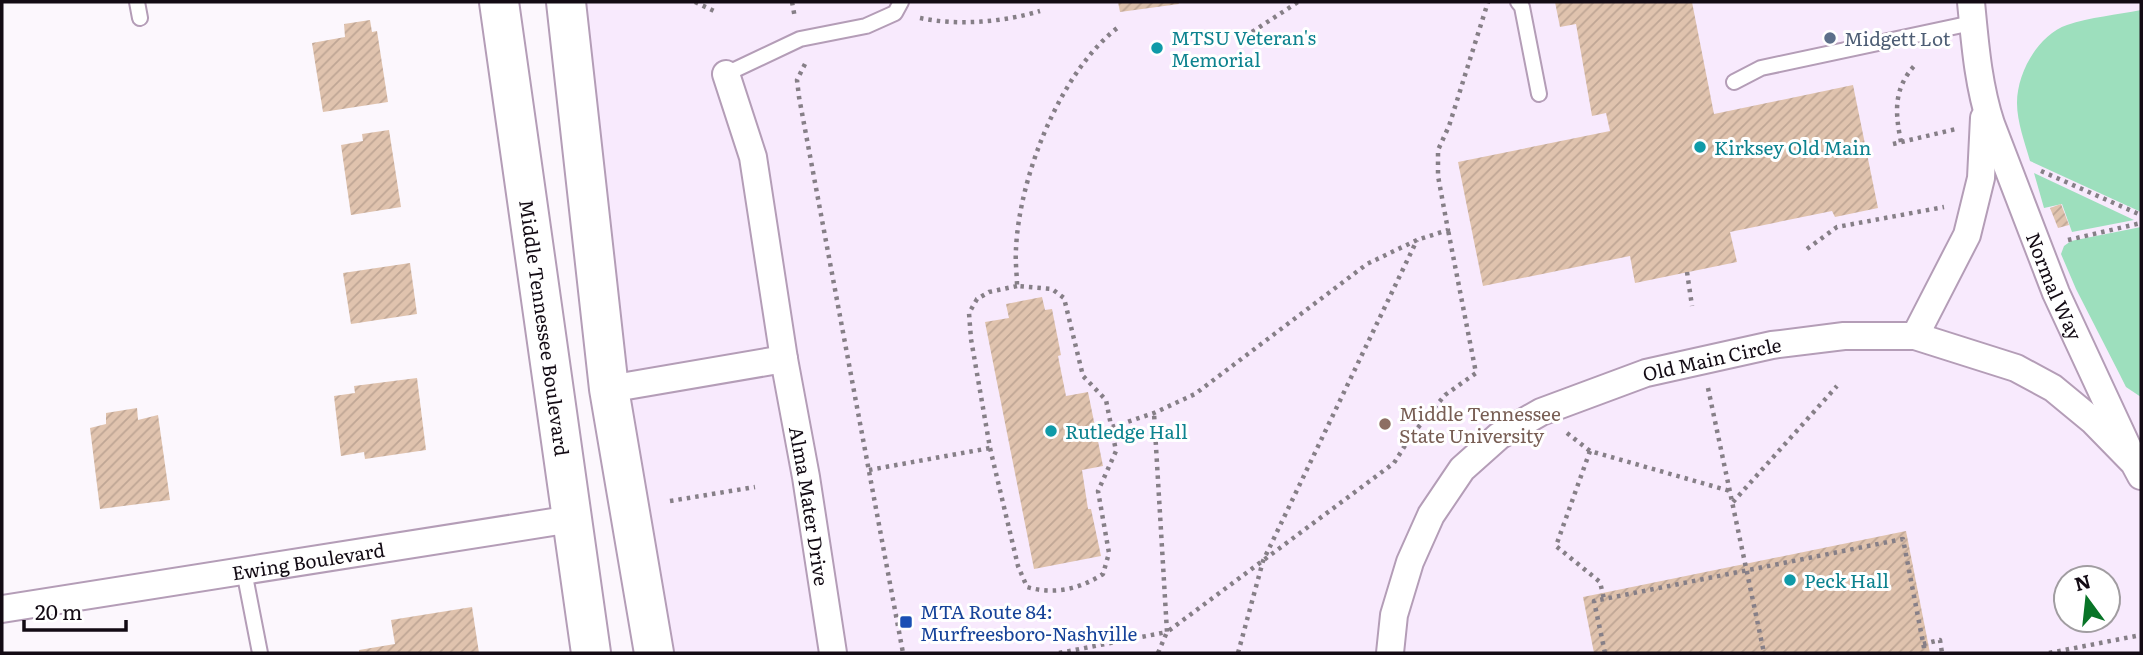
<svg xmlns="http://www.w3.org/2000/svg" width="2143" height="655" viewBox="0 0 2143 655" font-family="Literata,serif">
	<defs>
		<pattern id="building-hatch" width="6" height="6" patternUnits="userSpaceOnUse" patternTransform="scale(1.75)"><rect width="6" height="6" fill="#e0c3ae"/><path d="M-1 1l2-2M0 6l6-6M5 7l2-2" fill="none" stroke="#bfa695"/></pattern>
	</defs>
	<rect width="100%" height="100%" fill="#fcf7fd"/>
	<path fill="#f8eafd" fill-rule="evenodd" d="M567,2H2141V653H660ZM2066,578H2108V620H2066Z"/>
	<g fill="#9ddfbd">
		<path d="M2141,10V212L2030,161C2025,143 2017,122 2017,103C2017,73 2038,35 2067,25C2090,17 2117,15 2141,10Z"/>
		<polygon points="2034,173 2134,220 2072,232 2062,204 2044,208"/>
		<polygon points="2141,227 2141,397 2126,387 2120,375 2076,289 2061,254 2064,246 2071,241"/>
	</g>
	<g fill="url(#building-hatch)">
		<polygon points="1118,2 1178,2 1179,4 1120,12"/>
		<polygon points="1555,2 1692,2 1714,114 1853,85 1878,208 1835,217 1832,211 1730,232 1737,262 1635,283 1630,256 1483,286 1458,162 1610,131 1606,113 1592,116 1576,24 1560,27"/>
		<polygon points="370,20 372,32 377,31 388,102 323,112 312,43 345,37 344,24"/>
		<polygon points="389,130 401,207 351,215 341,145 363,141 362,134"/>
		<polygon points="2061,204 2069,225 2058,228 2050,208"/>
		<polygon points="410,263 417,314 351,324 343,273"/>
		<polygon points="1042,297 1045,310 1052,309 1061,355 1058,356 1066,396 1088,392 1103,466 1082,470 1088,509 1091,509 1101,556 1034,569 985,322 1009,318 1006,304"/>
		<polygon points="417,378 426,450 365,459 364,452 341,456 334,396 355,393 354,386"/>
		<polygon points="137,408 138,420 158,415 170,500 100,509 90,428 106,424 106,413"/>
		<polygon points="1906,531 1930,653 1594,653 1583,597"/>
		<polygon points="472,607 479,653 359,653 359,650 395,644 391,620"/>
	</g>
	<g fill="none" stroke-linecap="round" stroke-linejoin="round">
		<g stroke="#b49db7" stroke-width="18">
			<g id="lane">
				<polyline points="137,2 140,18"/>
				<polyline points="1518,2 1522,7 1539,94"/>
				<polyline points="726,74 800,39 866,26 895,13 901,2"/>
				<polyline points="1734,82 1761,68 1972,23"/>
				<polyline points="244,571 260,653"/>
			</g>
		</g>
		<g stroke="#b49db7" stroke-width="30">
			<g id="street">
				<path id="s1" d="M1971,2C1975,43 1978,84 1991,124L2056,293L2128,448"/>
				<path id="s2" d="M726,74L753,157L784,359L806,477L833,653"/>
				<polyline points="1915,336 1967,235 1981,178 1984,118"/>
				<polyline points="609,389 784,359"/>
				<path id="s3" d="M2,609L572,519"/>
				<path id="s4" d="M1390,653L1394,615L1410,562L1431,515L1462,469L1499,436L1541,412L1646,373L1772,345L1844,336H1915L2016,368L2053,388L2093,421L2134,463L2141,476"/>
			</g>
		</g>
		<g stroke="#b49db7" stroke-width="42">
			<g id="secondary">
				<path id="s5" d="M499,2L591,653"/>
				<polyline points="566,2 609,389 654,653"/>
			</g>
		</g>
		<g stroke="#867f87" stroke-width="4.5" stroke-dasharray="3.5 5" stroke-linecap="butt">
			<polyline points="695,2 714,11"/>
			<polyline points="792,2 795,18"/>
			<path d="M920,18C957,26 1004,22 1040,11"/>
			<polyline points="1252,32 1298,2"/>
			<polyline points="805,64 797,80 799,97 903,653"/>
			<path d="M1901,142C1895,112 1893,88 1916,64"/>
			<polyline points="1893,144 1956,129"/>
			<polyline points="2041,171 2141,215"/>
			<polyline points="2068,240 2141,223"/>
			<polyline points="1807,249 1837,227 1944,207"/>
			<polyline points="1687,272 1692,306"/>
			<path d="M1017,286L989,292L977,299L969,313L971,339L990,448L1018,566L1027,587C1054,595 1080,589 1103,574L1109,553L1098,491L1116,451L1106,400L1083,376L1064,298L1052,289L1017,286C1017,274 1015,261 1016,249C1019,177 1061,69 1120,26"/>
			<polyline points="1708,388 1764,653"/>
			<polyline points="1112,427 1154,413 1195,394 1367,264 1417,240 1448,230 1438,176 1438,150 1449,126 1488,2"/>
			<polyline points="1567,433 1590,451 1730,491"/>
			<polyline points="1590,451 1556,546 1600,582 1604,599"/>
			<polyline points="869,470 990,448"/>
			<polyline points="670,501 755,487"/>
			<polyline points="1733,502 1837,386"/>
			<polyline points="1923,644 1940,640 1942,653"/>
			<polyline points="1059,653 1167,632 1154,413"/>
			<polyline points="1158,653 1167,632 1394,463 1411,436 1445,395 1476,373 1448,230"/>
			<polyline points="1238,653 1263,561 1417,240"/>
			<polyline points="1605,653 1594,601 1903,539 1925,653"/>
			<polyline points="2049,653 2141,635"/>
		</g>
		<use href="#lane" stroke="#fff" stroke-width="14"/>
		<use href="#street" stroke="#fff" stroke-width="26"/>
		<use href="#secondary" stroke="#fff" stroke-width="38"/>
	</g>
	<circle fill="#5c6f8a" stroke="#fff" stroke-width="2.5" cx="1830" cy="38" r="7"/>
	<g fill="#0f9aa8" stroke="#fff" stroke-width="2.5">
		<circle cx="1157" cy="48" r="7"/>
		<circle cx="1700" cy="147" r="7"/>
		<circle cx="1051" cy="431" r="7"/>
		<circle cx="1790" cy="580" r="7"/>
	</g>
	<circle fill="#8d6e63" stroke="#fff" stroke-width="2.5" cx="1385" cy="424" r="7"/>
	<rect fill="#1a4fb4" stroke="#fff" stroke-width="2.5" x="899" y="615" width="14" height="14" rx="3.5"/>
	<g text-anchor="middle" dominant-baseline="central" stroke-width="6" stroke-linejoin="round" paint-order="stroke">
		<g font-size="19" fill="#0d838f" stroke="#fff" text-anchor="start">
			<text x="1171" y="37">MTSU Veteran's<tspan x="1171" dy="22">Memorial</tspan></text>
			<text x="1714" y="147">Kirksey Old Main</text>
			<text x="1065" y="431">Rutledge Hall</text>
			<text x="1804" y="580">Peck Hall</text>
		</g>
		<g font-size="19" fill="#4e5e75" stroke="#fff" text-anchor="start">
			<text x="1844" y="38">Midgett Lot</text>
		</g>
		<g font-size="19" fill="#130b14" stroke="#fff">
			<text stroke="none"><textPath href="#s1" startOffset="298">Normal Way</textPath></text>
			<text stroke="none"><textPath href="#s5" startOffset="329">Middle Tennessee Boulevard</textPath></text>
			<text stroke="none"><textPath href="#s4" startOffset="478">Old Main Circle</textPath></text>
			<text stroke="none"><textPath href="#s2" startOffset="441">Alma Mater Drive</textPath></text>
			<text stroke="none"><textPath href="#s3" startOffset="310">Ewing Boulevard</textPath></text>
		</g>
		<g font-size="19" fill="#785e54" stroke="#fff" text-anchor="start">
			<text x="1399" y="413">Middle Tennessee<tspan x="1399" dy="22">State University</tspan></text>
		</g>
		<g font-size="19" fill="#164399" stroke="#fff" text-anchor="start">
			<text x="920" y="611">MTA Route 84:<tspan x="920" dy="22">Murfreesboro-Nashville</tspan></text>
		</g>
	</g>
	<rect width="2143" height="655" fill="none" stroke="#130b14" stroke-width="7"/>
	<g transform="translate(2087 599) rotate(345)"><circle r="33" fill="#ffffff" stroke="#a19da1" stroke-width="2"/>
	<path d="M0-5L12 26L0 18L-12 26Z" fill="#087427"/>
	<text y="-10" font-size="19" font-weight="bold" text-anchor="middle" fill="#130b14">N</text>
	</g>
	<path d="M24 620v10h102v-10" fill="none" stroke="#130b14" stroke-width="3.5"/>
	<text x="35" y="620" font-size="21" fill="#130b14" stroke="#ffffff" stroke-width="5" paint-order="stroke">20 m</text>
</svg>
